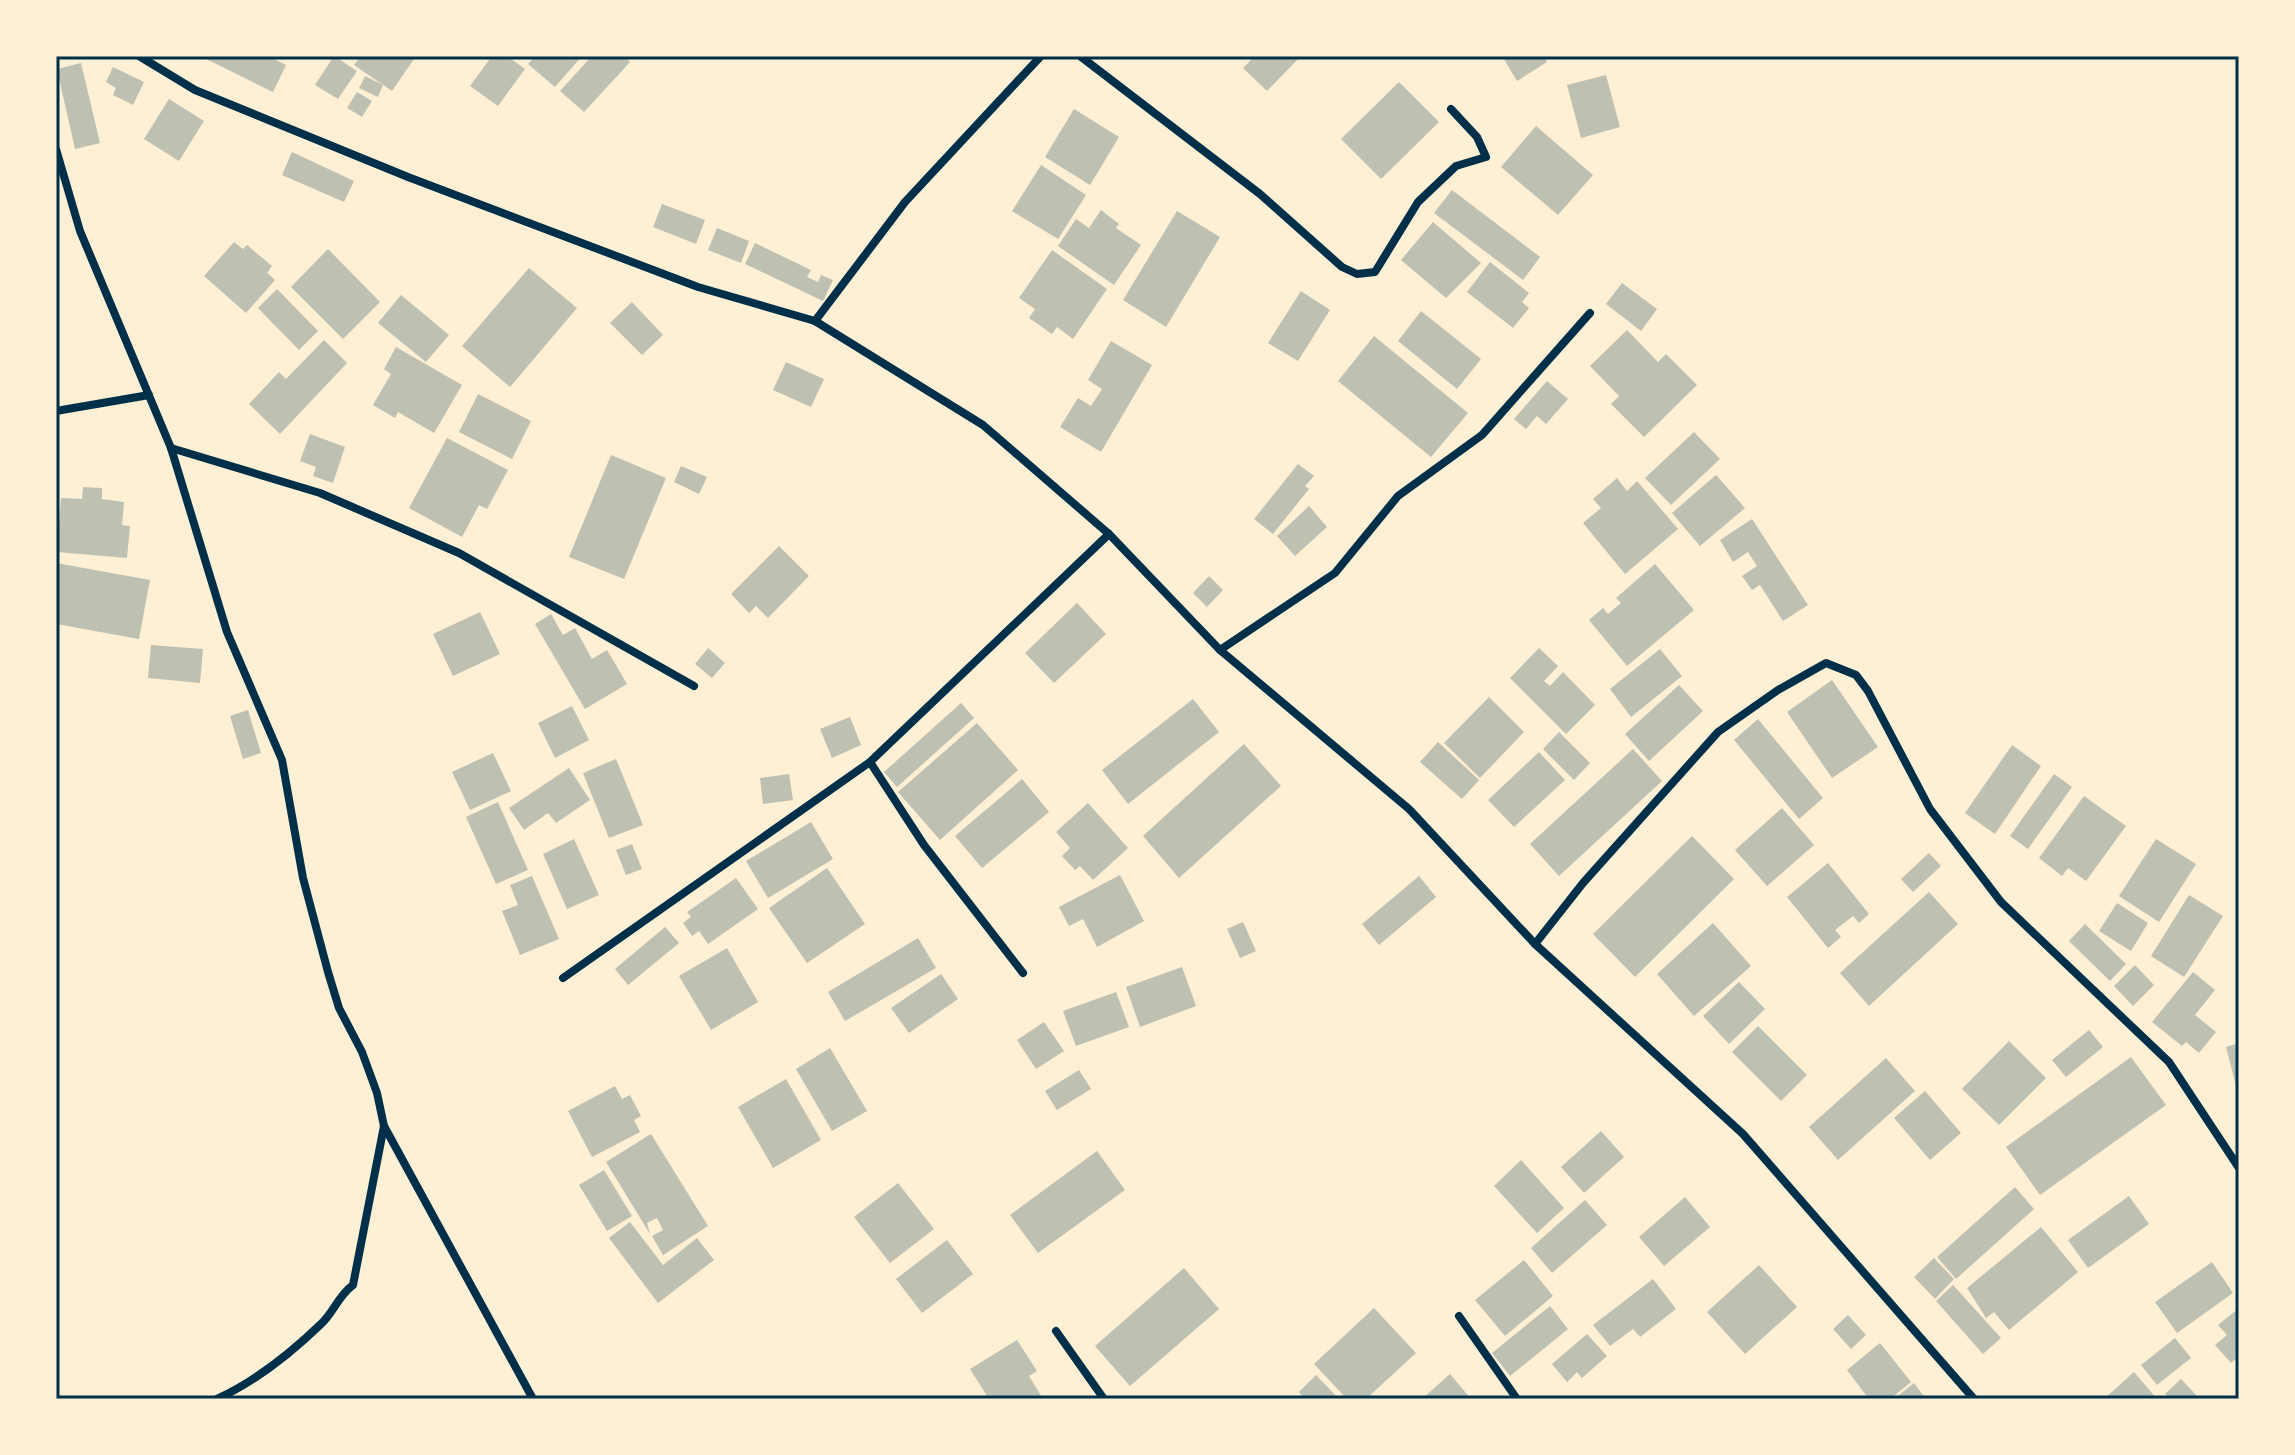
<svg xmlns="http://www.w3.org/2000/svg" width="2295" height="1455" viewBox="0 0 2295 1455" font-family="'DM Sans',sans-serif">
	<rect width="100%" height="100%" fill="#fdf0d5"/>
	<g fill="#bec0b2">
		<polygon points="200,56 268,56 286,65 273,92"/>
		<polygon points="334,56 357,71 338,99 315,85"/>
		<polygon points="361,56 410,56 414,59 392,91 354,65"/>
		<polygon points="492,56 507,56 525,69 498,106 470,86"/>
		<polygon points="535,56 582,56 555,87 528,64"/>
		<polygon points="592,56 624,56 630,62 584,112 560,91"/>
		<polygon points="1255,56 1301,56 1267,91 1243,68"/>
		<polygon points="1502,56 1543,56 1547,62 1517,81"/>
		<polygon points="81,63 100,143 75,149 57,69"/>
		<polygon points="113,67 144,82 133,105 113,95 116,88 106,82"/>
		<polygon points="1606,75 1620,127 1581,138 1567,85"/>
		<polygon points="365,76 383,85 378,97 359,88"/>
		<polygon points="1399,82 1439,122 1381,179 1341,139"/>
		<polygon points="357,92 372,101 362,117 347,108"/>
		<polygon points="169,99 204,121 179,161 144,139"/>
		<polygon points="1074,109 1119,137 1090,185 1045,157"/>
		<polygon points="1536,126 1593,175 1558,215 1501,167"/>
		<polygon points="292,152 354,181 344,202 282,175"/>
		<polygon points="1041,165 1086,195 1058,239 1012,211"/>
		<polygon points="1452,190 1540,257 1523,280 1434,213"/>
		<polygon points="662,204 705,220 696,244 653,227"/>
		<polygon points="1101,210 1119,224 1116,228 1141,245 1114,285 1058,246 1076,219 1089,228"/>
		<polygon points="1177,211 1220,237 1166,327 1123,300"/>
		<polygon points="1433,222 1481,263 1446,298 1401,260"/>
		<polygon points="717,228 749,241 741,263 708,250"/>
		<polygon points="234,242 243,249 247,245 272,266 267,273 275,280 246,313 204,276"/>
		<polygon points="755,243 811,270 807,277 818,282 821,275 833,280 823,301 745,264"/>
		<polygon points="328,249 380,302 343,339 291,287"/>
		<polygon points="1052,250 1107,289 1073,339 1057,327 1052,334 1029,318 1035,309 1019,298"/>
		<polygon points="1490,262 1529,293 1522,302 1529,308 1513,328 1467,292"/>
		<polygon points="529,268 577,308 510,387 462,346"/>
		<polygon points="1622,283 1657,309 1641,331 1606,304"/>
		<polygon points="277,289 318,331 299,350 258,308"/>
		<polygon points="1301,291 1330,310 1298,361 1268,343"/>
		<polygon points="401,295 449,335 426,362 378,323"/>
		<polygon points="632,302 663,335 642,355 610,323"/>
		<polygon points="1421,311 1481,359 1457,389 1398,341"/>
		<polygon points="1627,330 1658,362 1666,354 1697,385 1644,437 1611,404 1619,396 1590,366"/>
		<polygon points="1374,336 1468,413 1431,457 1338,381"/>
		<polygon points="324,340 347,363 280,434 249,404 279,372 286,379"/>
		<polygon points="1111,341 1152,365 1101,452 1060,427 1078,398 1091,406 1102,389 1088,380"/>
		<polygon points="396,347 462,385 434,433 398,412 395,418 373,405 391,374 384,369"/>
		<polygon points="786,362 824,379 811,407 773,390"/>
		<polygon points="1547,381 1568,399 1546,424 1537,416 1526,429 1514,419"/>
		<polygon points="478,394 531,421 512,459 459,432"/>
		<polygon points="1694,432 1720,459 1671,505 1645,478"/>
		<polygon points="310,434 345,447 333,483 313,476 316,467 300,461"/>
		<polygon points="447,438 508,470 487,509 479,505 462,537 409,508"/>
		<polygon points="611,455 666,478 624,579 569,557"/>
		<polygon points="1298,464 1314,476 1305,486 1309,489 1273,534 1254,519"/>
		<polygon points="681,466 707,477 699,494 674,482"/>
		<polygon points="1716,475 1745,508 1700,546 1672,513"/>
		<polygon points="1617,478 1627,491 1637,481 1678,529 1625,574 1583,523 1601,508 1593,499"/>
		<polygon points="83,487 102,488 102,499 124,502 122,525 130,526 127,558 57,552 61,498 82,499"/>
		<polygon points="1309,506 1327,527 1295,556 1277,536"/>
		<polygon points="1752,519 1808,605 1783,621 1760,585 1752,590 1742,576 1757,566 1748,552 1733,562 1720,540"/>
		<polygon points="779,546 809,576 768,618 756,606 749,613 731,594"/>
		<polygon points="56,563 150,580 139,639 56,624"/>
		<polygon points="1655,564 1694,610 1627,666 1589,620 1603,608 1608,614 1621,603 1616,598"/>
		<polygon points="1209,576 1223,590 1207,607 1193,593"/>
		<polygon points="1077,603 1106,634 1054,683 1025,653"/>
		<polygon points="480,612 500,654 453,676 433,634"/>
		<polygon points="551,614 563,635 575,628 592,659 607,650 627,684 585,709 535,624"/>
		<polygon points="151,645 203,649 200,683 148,678"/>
		<polygon points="708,648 725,663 712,678 695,664"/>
		<polygon points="1539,648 1558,666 1544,681 1550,686 1563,672 1595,705 1566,734 1510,678"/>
		<polygon points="1660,649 1682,676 1631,717 1610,689"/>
		<polygon points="1832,680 1878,747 1832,778 1787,712"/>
		<polygon points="1679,685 1703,711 1649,761 1625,734"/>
		<polygon points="1489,697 1524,732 1480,778 1444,743"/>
		<polygon points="1193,699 1219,732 1128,804 1102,770"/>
		<polygon points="961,703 974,718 897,787 884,772"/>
		<polygon points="572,706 589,740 555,758 538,723"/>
		<polygon points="248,710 261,753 243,759 230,716"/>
		<polygon points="850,717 861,745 832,758 820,729"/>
		<polygon points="1758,719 1823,798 1799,819 1734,740"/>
		<polygon points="977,723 1018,770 940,840 898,792"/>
		<polygon points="1559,732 1590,763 1574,780 1543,749"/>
		<polygon points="1438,742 1479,780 1462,799 1420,762"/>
		<polygon points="1244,744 1281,786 1179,878 1143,836"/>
		<polygon points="2012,745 2041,766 1995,834 1965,813"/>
		<polygon points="1633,749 1662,781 1559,876 1530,844"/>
		<polygon points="1539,752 1565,780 1514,827 1488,800"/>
		<polygon points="493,753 511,791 470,810 452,772"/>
		<polygon points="616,759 643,825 609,838 583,773"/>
		<polygon points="569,768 590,800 556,823 548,813 524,830 509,808"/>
		<polygon points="789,774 793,800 763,804 760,778"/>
		<polygon points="2054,774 2072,787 2028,849 2010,836"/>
		<polygon points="1022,779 1049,812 982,868 955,836"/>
		<polygon points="2084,796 2126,826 2086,881 2068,868 2062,876 2039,858"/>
		<polygon points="498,802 528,870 496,884 466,817"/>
		<polygon points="1088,803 1128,848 1093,880 1080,866 1075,870 1062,856 1070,848 1056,832"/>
		<polygon points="1782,808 1814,845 1767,886 1735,850"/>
		<polygon points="811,822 833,859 768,898 746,861"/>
		<polygon points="1692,836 1734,879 1635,977 1593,934"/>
		<polygon points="574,839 599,895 567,909 543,854"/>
		<polygon points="2156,839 2196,864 2159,922 2119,896"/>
		<polygon points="632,844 642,869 626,875 616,850"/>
		<polygon points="1929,853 1941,866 1913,892 1901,879"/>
		<polygon points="1828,863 1869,914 1859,923 1853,916 1835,930 1841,937 1828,948 1787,897"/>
		<polygon points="827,868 865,924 807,963 769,908"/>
		<polygon points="1120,875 1144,921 1097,947 1083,919 1069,926 1059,907"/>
		<polygon points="532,876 559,939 520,955 502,911 518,905 510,885"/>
		<polygon points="1419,876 1436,897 1379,945 1362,924"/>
		<polygon points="736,878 758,909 708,944 699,931 692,936 683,923 691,917 687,912"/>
		<polygon points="1929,892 1958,924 1869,1006 1840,973"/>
		<polygon points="2189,895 2223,916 2184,977 2151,956"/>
		<polygon points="2117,903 2148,923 2131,951 2099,931"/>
		<polygon points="1243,922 1256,951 1240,958 1227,929"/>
		<polygon points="1713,923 1751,966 1694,1016 1657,974"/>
		<polygon points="2085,924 2126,964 2110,981 2069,941"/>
		<polygon points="665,927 679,943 628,985 615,969"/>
		<polygon points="918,938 936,968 845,1021 828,992"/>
		<polygon points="727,948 758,1002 711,1030 679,976"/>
		<polygon points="2135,965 2154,985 2133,1006 2114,986"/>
		<polygon points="1182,967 1196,1006 1140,1027 1126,987"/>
		<polygon points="2193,972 2215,990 2195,1015 2216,1032 2199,1053 2186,1042 2182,1046 2152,1022"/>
		<polygon points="941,974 958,999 909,1033 891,1008"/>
		<polygon points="1739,982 1765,1009 1729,1044 1703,1016"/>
		<polygon points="1116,992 1129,1027 1076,1046 1063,1011"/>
		<polygon points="1044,1022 1064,1051 1036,1069 1017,1040"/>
		<polygon points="1758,1026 1807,1075 1781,1101 1732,1052"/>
		<polygon points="2089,1030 2103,1047 2066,1077 2052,1060"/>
		<polygon points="2009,1041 2046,1078 1999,1125 1962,1089"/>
		<polygon points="2239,1043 2239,1094 2238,1094 2226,1047"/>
		<polygon points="830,1048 867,1111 832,1131 796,1069"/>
		<polygon points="2131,1057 2166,1105 2040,1195 2006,1147"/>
		<polygon points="1886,1058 1915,1091 1838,1160 1809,1127"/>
		<polygon points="1079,1070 1091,1089 1057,1110 1045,1091"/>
		<polygon points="786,1079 821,1140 773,1168 738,1107"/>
		<polygon points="615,1086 622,1099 630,1095 641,1116 634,1120 640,1132 592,1157 568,1111"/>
		<polygon points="1925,1091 1961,1133 1930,1160 1894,1118"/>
		<polygon points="1601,1131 1624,1157 1584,1193 1561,1167"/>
		<polygon points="651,1134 708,1226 663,1255 652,1236 663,1230 657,1218 647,1223 650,1234 606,1162"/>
		<polygon points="1097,1151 1125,1190 1038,1253 1010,1215"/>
		<polygon points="1521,1160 1564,1208 1537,1233 1494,1186"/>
		<polygon points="604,1170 632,1216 607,1231 579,1185"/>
		<polygon points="898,1183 934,1229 890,1263 854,1217"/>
		<polygon points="2015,1187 2034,1209 1956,1279 1937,1257"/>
		<polygon points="2129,1196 2149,1224 2088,1268 2068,1240"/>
		<polygon points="1685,1197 1710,1227 1664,1266 1639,1237"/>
		<polygon points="1585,1200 1607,1225 1552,1273 1531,1248"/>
		<polygon points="630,1222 663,1265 697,1238 714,1260 658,1303 609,1238"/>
		<polygon points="2041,1227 2078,1272 2009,1330 1994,1312 1986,1318 1967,1288"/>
		<polygon points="947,1240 973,1274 922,1313 896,1279"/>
		<polygon points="1934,1258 1954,1279 1935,1299 1914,1277"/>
		<polygon points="1524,1260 1553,1296 1505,1336 1475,1300"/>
		<polygon points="2212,1262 2233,1293 2177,1333 2155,1302"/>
		<polygon points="1759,1265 1797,1307 1745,1354 1707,1312"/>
		<polygon points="1184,1268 1219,1309 1130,1386 1095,1346"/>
		<polygon points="1653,1279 1676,1309 1640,1337 1633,1329 1610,1346 1593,1325"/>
		<polygon points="1953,1285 2001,1338 1983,1354 1936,1301"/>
		<polygon points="1550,1306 1568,1329 1510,1376 1492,1353"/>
		<polygon points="1374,1308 1416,1353 1366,1399 1347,1399 1314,1364"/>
		<polygon points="2239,1308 2239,1356 2231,1363 2215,1345 2227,1335 2218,1325"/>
		<polygon points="1848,1315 1866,1335 1851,1349 1833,1329"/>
		<polygon points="1587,1334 1607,1356 1582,1378 1577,1372 1567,1382 1552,1364"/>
		<polygon points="2175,1338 2191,1358 2157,1385 2141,1365"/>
		<polygon points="1017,1340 1037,1371 1029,1376 1043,1399 989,1399 970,1369"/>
		<polygon points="1880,1343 1911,1382 1890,1399 1869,1399 1847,1370"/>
		<polygon points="2134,1372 2157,1399 2104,1399"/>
		<polygon points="1450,1374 1471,1399 1422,1399"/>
		<polygon points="1316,1375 1339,1399 1305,1399 1299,1392"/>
		<polygon points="2181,1379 2200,1399 2170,1399 2165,1394"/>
		<polygon points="1914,1383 1926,1399 1894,1399"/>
	</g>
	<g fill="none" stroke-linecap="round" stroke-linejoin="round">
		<g stroke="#003049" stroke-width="8">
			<polyline points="139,56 195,90 408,177 698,287 815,321 983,425 1109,534 1220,650 1409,809 1535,944 1743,1134 1974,1399"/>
			<polyline points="1080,56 1260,194 1342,267 1357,274 1375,272 1418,202 1456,166 1486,157 1477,137 1451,109"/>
			<path d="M56,149L80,231L171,448L227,632L282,760L303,878L328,972L339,1008L362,1052L377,1093L384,1126L353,1285C338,1296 334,1312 321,1324C292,1352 254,1382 217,1399"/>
			<polyline points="815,321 905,202 1041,56"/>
			<polyline points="56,411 149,395"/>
			<polyline points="171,448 320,493 459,553 694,686"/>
			<polyline points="1220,650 1335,573 1398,496 1482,435 1590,313"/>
			<polyline points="870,762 924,845 1023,973"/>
			<polyline points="1535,944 1583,883 1718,732 1778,690 1826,663 1856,675 1868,691 1930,809 2001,902 2169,1062 2239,1168"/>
			<polyline points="563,978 870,762 1109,534"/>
			<polyline points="384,1126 533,1399"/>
			<polyline points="1459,1316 1517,1399"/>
			<polyline points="1056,1331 1104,1399"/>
		</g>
	</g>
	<rect width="2295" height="1455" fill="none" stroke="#fdf0d5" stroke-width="116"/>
	<rect x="58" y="58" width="2179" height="1339" fill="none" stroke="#003049" stroke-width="3"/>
</svg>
